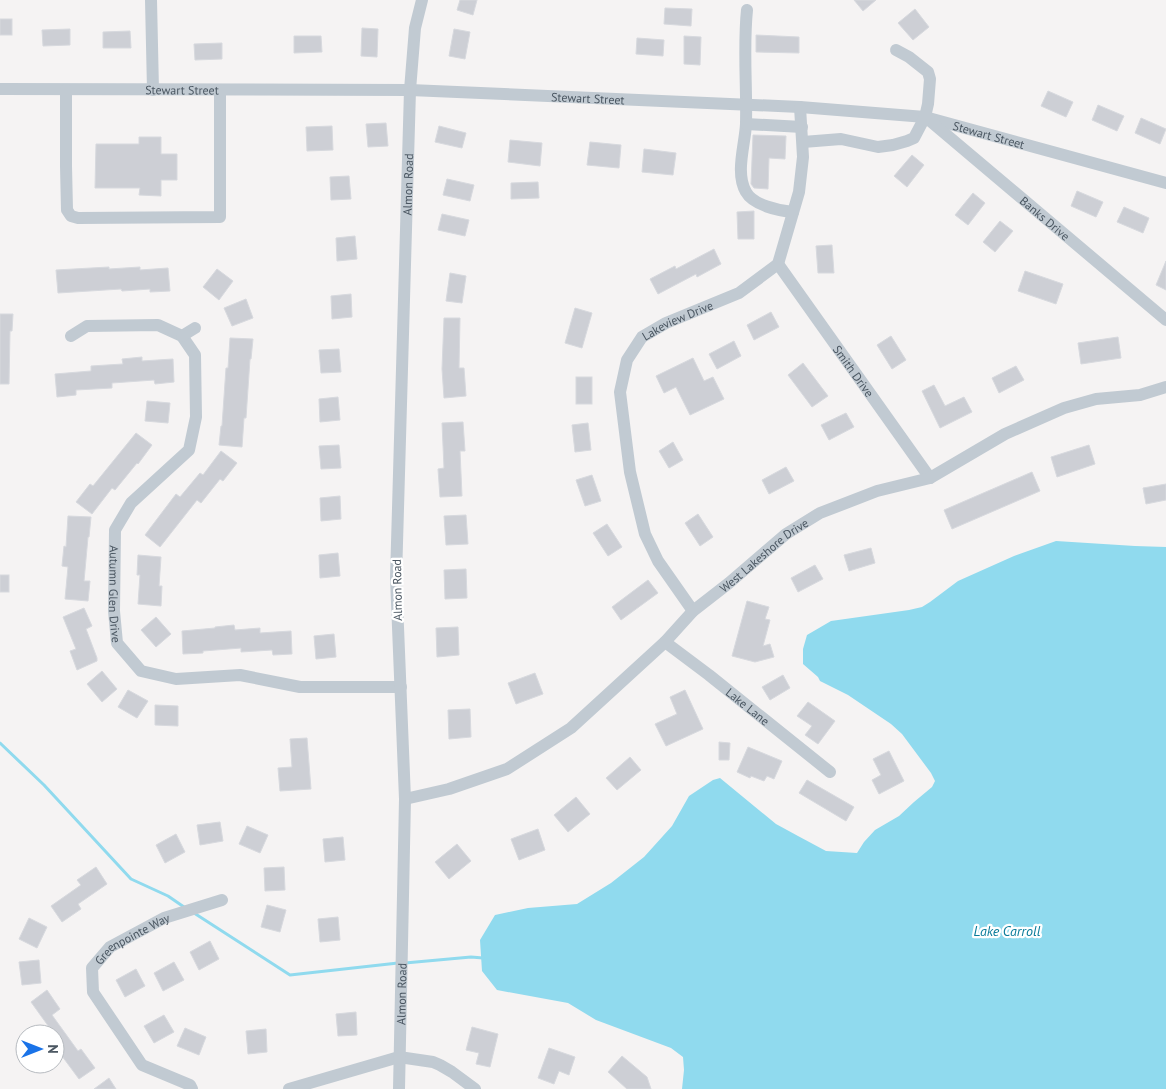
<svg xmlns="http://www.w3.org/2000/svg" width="1166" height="1089" viewBox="0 0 1166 1089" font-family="'PT Sans',sans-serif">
	<rect width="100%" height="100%" fill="#f5f3f3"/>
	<polygon fill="#90daee" points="1056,541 1135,546 1166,547 1166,1089 682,1089 684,1070 683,1057 671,1048 596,1020 568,1003 497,990 482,971 480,940 495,915 528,908 577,904 611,883 644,857 672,826 689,796 713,780 720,778 776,824 798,836 826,851 857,853 864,842 875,830 899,816 914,802 932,787 935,781 931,773 902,734 891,724 848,695 820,681 818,677 803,664 803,649 807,635 831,621 909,610 922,607 930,602 958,581 1014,556"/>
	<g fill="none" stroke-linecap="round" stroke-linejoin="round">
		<g stroke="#90daee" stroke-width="3">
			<polyline points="0,743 44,785 131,879 168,896 184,907"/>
			<polyline points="194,913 290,975 398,963"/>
			<polyline points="405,963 471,957 483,958"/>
		</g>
	</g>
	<g fill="#cdcfd5" stroke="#d7d9de">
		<polygon points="460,0 477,0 473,15 457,10"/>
		<polygon points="854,0 876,0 863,11"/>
		<polygon points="665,8 692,9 691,26 664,24"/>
		<polygon points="915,9 929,27 913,40 898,23"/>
		<rect x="0" y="19" width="12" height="16"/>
		<polygon points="362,28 378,29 377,57 361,56"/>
		<polygon points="70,29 70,45 43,46 42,30"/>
		<polygon points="454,29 470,32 465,59 449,56"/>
		<polygon points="130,31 131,48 103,48 103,32"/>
		<polygon points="756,35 799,37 799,53 756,52"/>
		<polygon points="294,36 321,36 322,52 294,53"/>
		<polygon points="684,36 701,37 700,65 684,64"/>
		<polygon points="637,38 664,40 663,56 636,54"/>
		<polygon points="222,43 222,59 195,60 194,44"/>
		<polygon points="1048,91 1073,102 1066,117 1041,106"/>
		<polygon points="1098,105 1124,116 1117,131 1092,120"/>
		<polygon points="1141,118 1166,129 1160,144 1135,133"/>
		<polygon points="386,123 388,146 368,147 366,124"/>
		<polygon points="332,126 333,150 307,151 306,127"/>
		<polygon points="439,126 466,133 462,148 435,142"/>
		<polygon points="753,135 786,136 785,159 769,158 768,189 754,188 751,184"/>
		<polygon points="139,137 161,137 161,154 177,154 177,180 161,180 161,196 139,195 140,188 95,188 96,144 139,144"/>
		<polygon points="510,140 542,143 540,166 508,162"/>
		<polygon points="590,142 621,145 619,168 587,165"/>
		<polygon points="644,149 676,153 673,175 642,172"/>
		<polygon points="912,155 924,165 907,187 894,176"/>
		<polygon points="349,176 351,199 331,200 330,177"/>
		<polygon points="447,179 474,185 470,201 443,195"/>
		<polygon points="538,182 539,198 511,199 511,183"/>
		<polygon points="1077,191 1103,202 1096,217 1071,206"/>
		<polygon points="973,193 985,203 968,225 955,215"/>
		<polygon points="1124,207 1149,218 1143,233 1117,222"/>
		<polygon points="754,211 754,239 738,239 737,212"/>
		<polygon points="442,214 469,220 465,236 438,230"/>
		<polygon points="1000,221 1013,231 995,252 983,242"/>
		<polygon points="355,236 357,259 337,261 336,238"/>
		<polygon points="832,245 834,273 818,273 816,246"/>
		<polygon points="714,249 721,264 697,277 696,274 658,294 650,279 675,266 676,269"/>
		<polygon points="1166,261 1166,290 1156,285"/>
		<polygon points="109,267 109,269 140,267 140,270 168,268 170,291 150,292 150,289 122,291 121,289 58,293 56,270"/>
		<polygon points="217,269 233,281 219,300 203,287"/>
		<polygon points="1025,271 1063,284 1056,304 1018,291"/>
		<polygon points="450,273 466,276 462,303 446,301"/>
		<polygon points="351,294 352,317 332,319 331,296"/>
		<polygon points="246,299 253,318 232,326 224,308"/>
		<polygon points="575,308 592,313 582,348 565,343"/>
		<polygon points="771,312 779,327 754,340 747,325"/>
		<polygon points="0,314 13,314 12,331 10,331 9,384 0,384"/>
		<polygon points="444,318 460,318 459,368 464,368 466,396 444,398 442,369"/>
		<polygon points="891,336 906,360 892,369 877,345"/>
		<polygon points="1118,337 1121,358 1081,364 1078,343"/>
		<polygon points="230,338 253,339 251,359 250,359 246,418 244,418 242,447 219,445 221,426 222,426 226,368 228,368"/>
		<polygon points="734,341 741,356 717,369 709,354"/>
		<polygon points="339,349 341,372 321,373 319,350"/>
		<polygon points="142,357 142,361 173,359 174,382 155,384 154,380 112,383 112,388 76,390 76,395 57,397 55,374 91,371 91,366 123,364 122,359"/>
		<polygon points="693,358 704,381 713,377 724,399 690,415 676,387 664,393 656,376"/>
		<polygon points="803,363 828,396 812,407 788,375"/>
		<polygon points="1016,366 1024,380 999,393 992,378"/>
		<rect x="576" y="377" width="16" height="27"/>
		<polygon points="934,385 945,406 964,397 972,412 940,428 922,391"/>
		<polygon points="338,397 340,420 320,422 319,399"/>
		<polygon points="147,401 170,403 168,423 145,421"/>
		<polygon points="846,413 854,427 829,440 821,425"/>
		<polygon points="463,422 465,451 460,451 462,496 440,497 438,469 444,468 442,423"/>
		<polygon points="588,423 591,450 575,452 572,425"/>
		<polygon points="136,433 152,445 138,464 137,463 115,490 112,488 92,514 76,502 90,484 93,486"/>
		<polygon points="673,442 683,460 669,468 659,451"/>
		<polygon points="339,445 341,468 321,469 319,446"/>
		<polygon points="1089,445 1095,464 1057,477 1051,457"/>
		<polygon points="221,451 237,463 223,481 220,479 201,503 197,500 160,547 145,535 176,494 180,497 200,473 203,475"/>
		<polygon points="786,467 794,481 769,494 762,480"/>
		<polygon points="1032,472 1040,491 952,529 944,510"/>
		<polygon points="592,475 601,501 585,506 576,480"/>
		<polygon points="1166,484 1166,500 1146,504 1143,488"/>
		<polygon points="340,496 341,519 321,521 320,498"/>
		<polygon points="698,514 713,537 700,546 685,523"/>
		<polygon points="466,515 468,544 446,545 444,516"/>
		<polygon points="68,516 91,517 89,537 88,537 84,581 90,581 88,601 65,599 68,567 62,566 64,546 66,547"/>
		<polygon points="607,524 622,547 608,556 593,533"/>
		<polygon points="871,548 875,563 849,571 844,555"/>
		<polygon points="338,553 340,576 320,578 319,555"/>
		<polygon points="138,555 161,557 159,586 162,586 161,606 138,604 140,575 137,575"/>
		<polygon points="815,565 823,579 798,592 791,578"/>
		<polygon points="466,569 467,598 445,599 444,570"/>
		<rect x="0" y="575" width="9" height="17"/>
		<polygon points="648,580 658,593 621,620 612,607"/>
		<polygon points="747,601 769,607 765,619 770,620 763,646 770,644 774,657 755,662 732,656"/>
		<polygon points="84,608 92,626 86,629 97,658 97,661 77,670 70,651 76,649 63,617"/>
		<polygon points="156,617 171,634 156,647 141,630"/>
		<polygon points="234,625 235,630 260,628 260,633 291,631 292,654 273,655 272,650 241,652 241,648 203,651 203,653 183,654 182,631 215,628 215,627"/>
		<polygon points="458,627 459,655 437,657 436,628"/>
		<polygon points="334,634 336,657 316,659 314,636"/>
		<polygon points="102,671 117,689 102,702 87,684"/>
		<polygon points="535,673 543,694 516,704 508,683"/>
		<polygon points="783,675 790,688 770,700 762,687"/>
		<polygon points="128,690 148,701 137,718 118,707"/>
		<polygon points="685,690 703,729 666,746 655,724 677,714 670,697"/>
		<polygon points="808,702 835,721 818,744 805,735 812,726 797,716"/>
		<polygon points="155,705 178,706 178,726 155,725"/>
		<polygon points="470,709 471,737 449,739 448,710"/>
		<polygon points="307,738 311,789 280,791 278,768 292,767 290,739"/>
		<polygon points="719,742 730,743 729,760 719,760"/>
		<polygon points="748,747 782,761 774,779 767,776 764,781 751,776 750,778 737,772"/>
		<polygon points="889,751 904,781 879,794 872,780 881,775 873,759"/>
		<polygon points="630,757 641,770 617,790 606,778"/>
		<polygon points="807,780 854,807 846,821 799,793"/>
		<polygon points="576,797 590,814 568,832 554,815"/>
		<polygon points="220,822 223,841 200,845 197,825"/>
		<polygon points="247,826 268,835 260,853 239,844"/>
		<polygon points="538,829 545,850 519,860 511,839"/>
		<polygon points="176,834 185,852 165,863 156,845"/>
		<polygon points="343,837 345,860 325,862 323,839"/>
		<polygon points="457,844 471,861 449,879 435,862"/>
		<polygon points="96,867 107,884 78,904 81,909 62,922 51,906 81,885 77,880"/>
		<polygon points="284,867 285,890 265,891 264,868"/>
		<polygon points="267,905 286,910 280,932 261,927"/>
		<polygon points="338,917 340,940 320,942 318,919"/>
		<polygon points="29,918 47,927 37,948 19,939"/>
		<polygon points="210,941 219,959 199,970 190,952"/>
		<polygon points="39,960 41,983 22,985 19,962"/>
		<polygon points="174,962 184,980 163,991 154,973"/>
		<polygon points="136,969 145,986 125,997 116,980"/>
		<polygon points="47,990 60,1009 52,1015 78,1051 81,1049 95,1068 79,1079 59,1052 55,1055 55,1034 54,1034 31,1002"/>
		<polygon points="356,1012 357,1035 338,1036 336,1014"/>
		<polygon points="164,1015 174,1032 154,1043 144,1026"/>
		<polygon points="472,1027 498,1034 490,1067 476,1064 479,1053 466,1050"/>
		<polygon points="185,1028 206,1037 199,1055 177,1046"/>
		<polygon points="266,1029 267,1052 248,1054 246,1031"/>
		<polygon points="549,1048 575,1057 569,1075 559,1071 554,1084 538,1078"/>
		<polygon points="622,1056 647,1077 651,1089 627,1089 608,1072"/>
		<polygon points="109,1078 116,1089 94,1089"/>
	</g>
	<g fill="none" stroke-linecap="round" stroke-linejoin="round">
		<g stroke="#c1cad2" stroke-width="12">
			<polyline points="151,0 153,90"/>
			<path d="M747,10C743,48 747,86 746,124C745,145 735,173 746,192C753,205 779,211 793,212"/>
			<path id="s1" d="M0,89L410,90L800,107L925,117L1166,183"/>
			<polyline points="66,90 66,166 67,210 71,216 78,218 220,217 220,90"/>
			<path id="s2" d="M929,120L1166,320"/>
			<polyline points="746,124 802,127"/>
			<polyline points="803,142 841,139 878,147 893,145 907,141 914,138 925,117 928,104 930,79 928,72 909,57 896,50"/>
			<path id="s3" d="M778,264L930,478"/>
			<path id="s4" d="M71,336L87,326L158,325L182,336L195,355L196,417L189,450L131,503L115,530L114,611L117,643L141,671L176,679L240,675L300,687H401"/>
			<polyline points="182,336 195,328"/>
			<path id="s5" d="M693,611L658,561L645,534L630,472L620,392L627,360L642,337L666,323L739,293L778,264L799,192L803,157L800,107"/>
			<path id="s6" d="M665,642L709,675L830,772"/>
			<path id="s7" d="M405,799L449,789L507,769L571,728L665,642L693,611L729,583L786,534L820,513L877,491L930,478L1005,434L1064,408L1096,399L1140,395L1166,387"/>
			<path id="s8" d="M192,1089L190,1085L142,1065L93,992L92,968L110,947L164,918L222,900"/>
			<polyline points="289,1089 399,1057 433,1062 440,1065 452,1072 475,1089"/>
			<path id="s9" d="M399,1089L405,799L396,578L410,90L415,28L422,0"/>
		</g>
	</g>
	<g text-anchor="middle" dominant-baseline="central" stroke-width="4.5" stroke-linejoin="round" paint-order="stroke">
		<g font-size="12" fill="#4a5661" stroke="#fff">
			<text stroke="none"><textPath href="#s1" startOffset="182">Stewart Street</textPath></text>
			<text stroke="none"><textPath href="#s1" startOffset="588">Stewart Street</textPath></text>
			<text stroke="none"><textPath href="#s1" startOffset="992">Stewart Street</textPath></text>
			<text stroke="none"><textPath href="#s9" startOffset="905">Almon Road</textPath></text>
			<text stroke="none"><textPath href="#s2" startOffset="152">Banks Drive</textPath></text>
			<text stroke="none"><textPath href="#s5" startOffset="335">Lakeview Drive</textPath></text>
			<text stroke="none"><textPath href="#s3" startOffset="131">Smith Drive</textPath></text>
			<text stroke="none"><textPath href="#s7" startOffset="442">West Lakeshore Drive</textPath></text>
			<text transform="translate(397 590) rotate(-91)">Almon Road</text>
			<text stroke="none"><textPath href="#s4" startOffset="409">Autumn Glen Drive</textPath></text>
			<text stroke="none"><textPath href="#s6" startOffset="105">Lake Lane</textPath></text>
			<text stroke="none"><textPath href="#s8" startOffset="219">Greenpointe Way</textPath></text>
			<text stroke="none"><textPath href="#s9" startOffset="95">Almon Road</textPath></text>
		</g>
		<g font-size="14" font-style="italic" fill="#0c7c9b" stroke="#fff">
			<text x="1007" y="931">Lake Carroll</text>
		</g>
	</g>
	<g transform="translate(40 1049) rotate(90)"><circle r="24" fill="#ffffff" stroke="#b7bbc0"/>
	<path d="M0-4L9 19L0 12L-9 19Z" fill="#1a73e8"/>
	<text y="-8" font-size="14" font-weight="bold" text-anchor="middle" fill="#4a5661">N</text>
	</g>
</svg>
